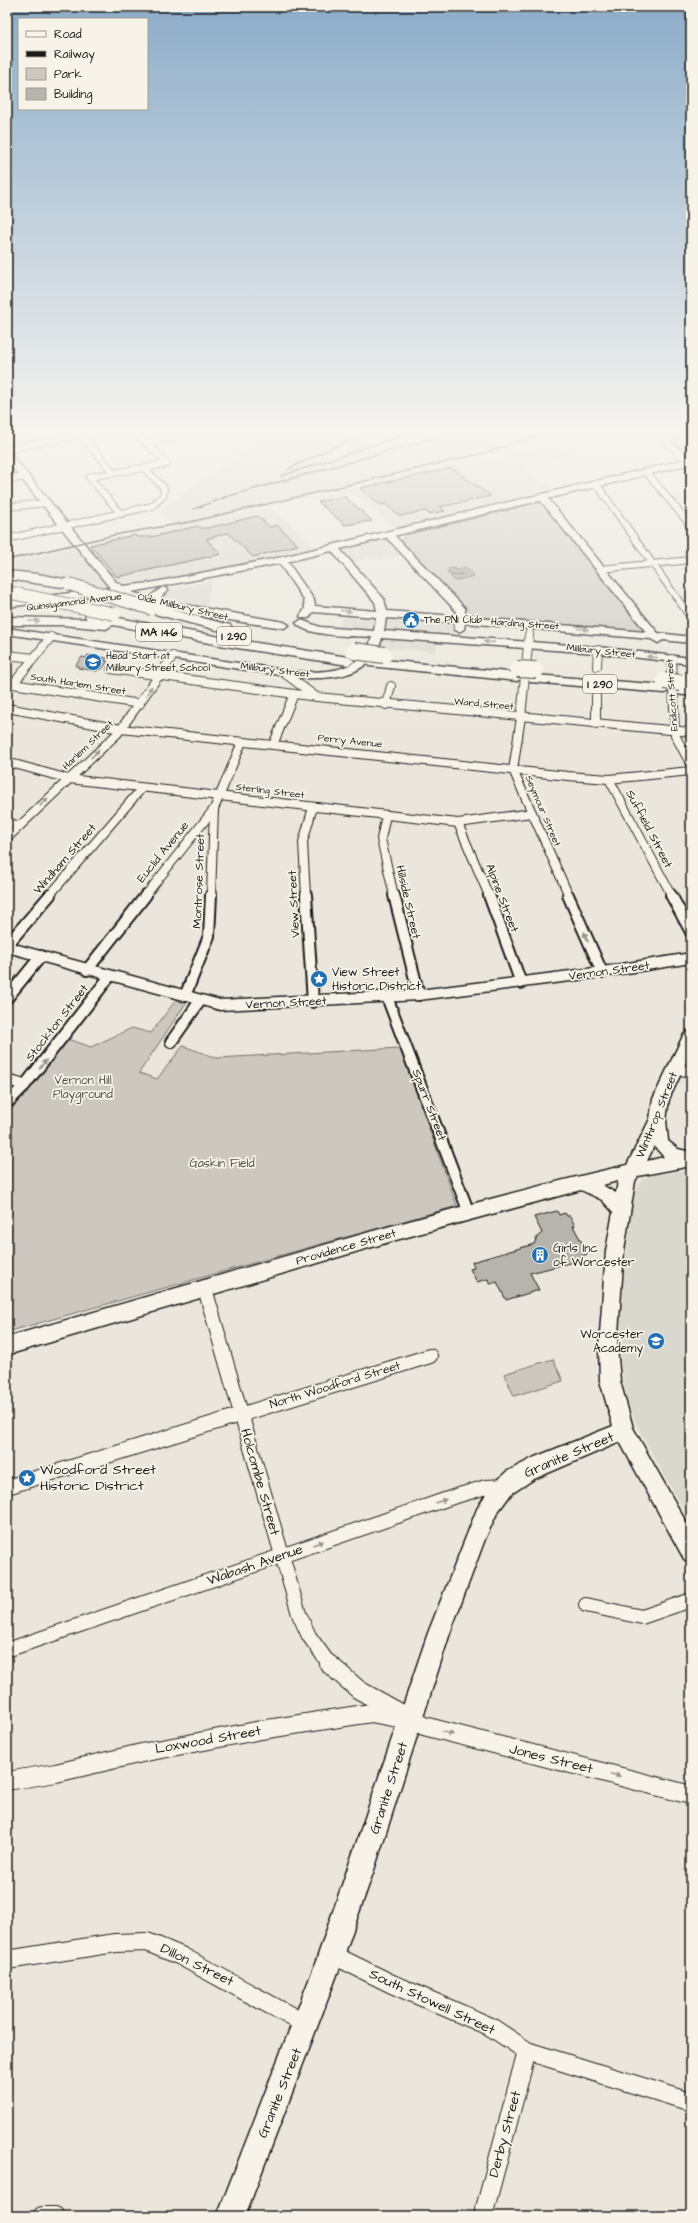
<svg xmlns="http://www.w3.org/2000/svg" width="698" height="2223" viewBox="0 0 698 2223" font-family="'Architects Daughter',sans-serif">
	<rect width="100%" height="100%" fill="#eae6dc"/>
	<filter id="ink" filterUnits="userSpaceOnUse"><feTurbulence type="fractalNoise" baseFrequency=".025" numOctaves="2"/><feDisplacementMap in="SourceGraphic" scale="8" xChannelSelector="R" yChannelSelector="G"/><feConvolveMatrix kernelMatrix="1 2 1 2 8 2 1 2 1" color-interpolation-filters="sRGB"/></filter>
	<g filter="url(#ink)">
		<g fill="#dad7ce">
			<polygon points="278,433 562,433 508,449 177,528 272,508 318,550 126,588 101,587 15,572 15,561 132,534 175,528 160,510 252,445"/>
			<polygon points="557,445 573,455 522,467 556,491 397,529 353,493 317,502 311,498 484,456 490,460"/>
			<polygon points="389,537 406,555 379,560 377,557 345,563 334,551"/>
			<polygon points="211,581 207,612 161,602 159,595 163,591"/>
			<polygon points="343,611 459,618 455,639 439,638 435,652 369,646 371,632 339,630"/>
			<polygon points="691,1170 691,1523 638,1428 628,1403 621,1367 620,1315 634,1193 643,1179 653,1175"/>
		</g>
		<g fill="#ccc8c0" stroke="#74726e">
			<polygon points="542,502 646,632 478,617 470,612 401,540 406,535"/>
			<polygon points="176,1000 186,1003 139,1073 157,1079 183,1046 217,1058 400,1048 457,1206 7,1332 7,1114 31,1088 68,1039 91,1047 132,1028 151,1033"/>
			<polygon points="553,1359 563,1381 514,1396 504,1374"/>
		</g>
		<polygon fill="#a3a19a" stroke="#6d6c68" points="454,568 456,570 467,568 474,576 455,581 450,576 463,574 449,575 446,572 450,571 448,569"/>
		<g fill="#b6b4ac" stroke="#1c1c1c">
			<polygon points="674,433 691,433 691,450 680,448 673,441"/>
			<polygon points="452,468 491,496 440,507 445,511 429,514 425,511 400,516 385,504 380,505 360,488"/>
			<polygon points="344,496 365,514 372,521 345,525 318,502"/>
			<polygon points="257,516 270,527 277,525 298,545 253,557 228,533 206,539 221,554 117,577 90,545 134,535 137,537 151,537 198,526 200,528 208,528"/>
			<polygon points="88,655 107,658 105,661 108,661 102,669 99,669 97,671 78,668 79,666 75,666 82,657 86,658"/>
			<polygon points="557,1211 559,1215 565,1213 567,1216 570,1216 575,1226 573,1226 588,1254 581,1256 582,1260 530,1273 539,1290 506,1300 497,1282 490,1284 488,1279 477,1282 470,1269 474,1268 472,1262 534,1244 537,1237 542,1233 534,1217"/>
		</g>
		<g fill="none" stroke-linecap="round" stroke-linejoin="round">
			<g stroke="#1c1c1c" stroke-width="8">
				<g id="street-far4">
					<polyline points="79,433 113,472"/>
					<polyline points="667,433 667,442 691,465"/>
					<polyline points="146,443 172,438"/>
					<polyline points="7,449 90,433"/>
					<polyline points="647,473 691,526"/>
					<polyline points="7,480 26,477"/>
					<polyline points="597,485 691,618"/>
					<polyline points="7,507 46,503"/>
					<polyline points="121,514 89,477 167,464 136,433"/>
					<polyline points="7,539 152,506 163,496 164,488 144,468"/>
					<polyline points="600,569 691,560"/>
					<polyline points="529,636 530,625"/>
				</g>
			</g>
			<g stroke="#1c1c1c" stroke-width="10">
				<g id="street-far3">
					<polyline points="529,635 521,717 513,770 569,896"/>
					<polyline points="51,637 13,684 140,704"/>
					<polyline points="7,655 34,658"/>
					<polyline points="672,659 675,735 691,765"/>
					<polyline points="597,666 598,650"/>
					<polyline points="111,669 317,697 691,732"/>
					<polyline points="284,673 315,696"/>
					<polyline points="596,696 596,724"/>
					<polyline points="386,705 391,686"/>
					<polyline points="7,708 121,729 568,776 609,779 691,771"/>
					<polyline points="273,745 294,694"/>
					<polyline points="7,762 69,779 458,823 532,813"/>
					<polyline points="609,779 672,896"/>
					<polyline points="386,815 381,839 394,896"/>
					<polyline points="7,822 20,826"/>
					<polyline points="458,823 489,896"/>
					<polyline points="7,838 118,733 173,656"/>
					<polyline points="49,896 142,788"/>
					<polyline points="145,896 214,809 242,742"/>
					<polyline points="211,896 214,809"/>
					<polyline points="306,896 303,842 313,807"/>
				</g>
			</g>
			<g stroke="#1c1c1c" stroke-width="14">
				<g id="street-far2">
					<polyline points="306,895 313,1002"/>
					<polyline points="394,895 419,995"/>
					<polyline points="489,895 521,983"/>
					<polyline points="568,895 602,972"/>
					<polyline points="671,895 691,932"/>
					<polyline points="7,945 50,895"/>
					<polyline points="87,970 146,895"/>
					<polyline points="185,996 209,936 211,895"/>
					<polyline points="387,997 469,1213"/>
					<polyline points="7,998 41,956"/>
					<polyline points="171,1042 200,1001"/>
					<polyline points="675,1070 691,1071"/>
					<polyline points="7,1080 25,1085"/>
					<polyline points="7,1103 25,1085 110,976"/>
				</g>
			</g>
			<g stroke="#1c1c1c" stroke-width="16">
				<g id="street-far1">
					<polyline points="205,1289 299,1614 309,1636 330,1665"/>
					<polyline points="7,1487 430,1356"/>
					<polyline points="586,1605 642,1617 691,1600"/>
					<polyline points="7,1650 456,1496 486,1487 505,1486"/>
				</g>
			</g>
			<g stroke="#1c1c1c" stroke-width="20">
				<g id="street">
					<polyline points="329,1664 359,1690 424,1726 691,1795"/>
					<polyline points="7,1781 56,1773 146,1752 261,1730 371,1713 403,1719"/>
					<polyline points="331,1954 392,1984 491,2027 527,2051 691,2102"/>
					<polyline points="7,1960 115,1943 147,1942 181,1956 307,2025"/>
					<polyline points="42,2216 55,2216"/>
					<polyline points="483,2216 527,2051"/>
				</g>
			</g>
			<g stroke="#1c1c1c" stroke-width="3">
				<g id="secondary">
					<path d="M543,495L546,496L658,633L691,637V643L663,640L658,643L651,639L465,623L464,629L459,632L454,629L455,623L386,618L384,631L598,647L691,658V664L598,653L382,638C371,677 335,679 300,678L7,634V628L291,671C324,673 361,674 372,637C354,636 307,637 296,623L301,620L320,627L374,631L376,617L313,612L309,618H301L300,616L305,609L304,600L277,560L279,558H285L314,600L315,606L377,611L375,602L329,548L334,545L337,546L384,599L387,611L455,616L456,611L387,538V534H393L465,608V617L646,632L540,500V496Z"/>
					<path d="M163,587L168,590L161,597L163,601L284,622L289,625L284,628C259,624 137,609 125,595L130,592L152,598V595Z"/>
					<polygon points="7,942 220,1000 419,990 602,967 691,953 691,963 602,977 419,1000 220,1010 7,952"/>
					<path d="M691,1030V1052L669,1099L666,1120L668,1141L678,1149L691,1152V1166L638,1176L635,1181L624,1251L617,1347L620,1381L633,1428L691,1531V1563L684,1559L620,1442L534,1479L511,1494L497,1513L485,1539L450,1633L375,1867L340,1967L245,2216H217L314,1967L428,1633L477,1509L489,1489L506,1472L535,1457L613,1426L600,1381L599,1347L606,1251L613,1212L602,1200L581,1190L396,1240L7,1355V1337C213,1279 419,1213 627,1165L650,1119L653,1099L683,1036L686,1032ZM654,1146L664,1157L647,1161ZM618,1181L616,1193L602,1185Z"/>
				</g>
			</g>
			<g stroke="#1c1c1c" stroke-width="3">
				<polygon id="primary" points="7,452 10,453 116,582 123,586 150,583 282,557 691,458 691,464 282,563 132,592 134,594 128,597 119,593 7,607 7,601 110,588 7,461"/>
			</g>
			<g stroke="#1c1c1c" stroke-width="3">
				<g id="highway">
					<polygon points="7,571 38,574 74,581 75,584 69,588 7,579"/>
					<polygon points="152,605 230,625 232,628 225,632 147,612 145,609 147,606"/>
					<polygon points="92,613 231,639 348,657 355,661 348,665 231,647 113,625 106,629 62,625 7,625 7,617 87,619 85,617 87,614"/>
					<polygon points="374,659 517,673 524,677 517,681 369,666 367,663 369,660"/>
					<polygon points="535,675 665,685 672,689 665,693 530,682 528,679"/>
					<polygon points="682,687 691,688 691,696 677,694 675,691 677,688"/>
				</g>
			</g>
			<use href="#street-far4" stroke="#f7f3e8" stroke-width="6"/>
			<use href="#street-far3" stroke="#f7f3e8" stroke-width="8"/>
			<use href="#street-far2" stroke="#f7f3e8" stroke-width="10"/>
			<use href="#street-far1" stroke="#f7f3e8" stroke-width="14"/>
			<use href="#street" stroke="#f7f3e8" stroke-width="18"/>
			<use href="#secondary" fill="#f7f3e8" fill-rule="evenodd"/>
			<use href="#primary" fill="#f7f3e8" fill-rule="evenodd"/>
			<use href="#highway" fill="#f7f3e8" fill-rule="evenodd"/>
			<g stroke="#1c1c1c" stroke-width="1.5">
				<polyline points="288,469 364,433"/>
				<polyline points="281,476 410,433"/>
				<polyline points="222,498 453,433"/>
				<polyline points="194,509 226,497"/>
				<polyline points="7,560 119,534 190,522 484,453 545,433"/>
			</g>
			<g stroke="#1c1c1c" stroke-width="14" stroke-linecap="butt">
				<g id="highway-bridge-far1">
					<polyline points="69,584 152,609"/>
					<polyline points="7,592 115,614"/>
				</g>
			</g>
			<g stroke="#1c1c1c" stroke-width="18" stroke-linecap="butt">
				<g id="highway-bridge">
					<polyline points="354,651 384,655"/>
					<polyline points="517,669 536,670"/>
					<polyline points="664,681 681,683"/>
				</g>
			</g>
			<use href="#highway-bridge-far1" stroke="#f7f3e8" stroke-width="12"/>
			<use href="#highway-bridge" stroke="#f7f3e8" stroke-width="16"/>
		</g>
		<defs><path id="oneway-solid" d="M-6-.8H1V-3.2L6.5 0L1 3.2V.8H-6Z"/></defs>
		<g fill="#94928c">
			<use href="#oneway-solid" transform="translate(346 611) rotate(4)"/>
			<use href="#oneway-solid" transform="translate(34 621)"/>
			<use href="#oneway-solid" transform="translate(583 629) rotate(4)"/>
			<use href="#oneway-solid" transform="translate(489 642) rotate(-176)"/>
			<use href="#oneway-solid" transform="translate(652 657) rotate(-173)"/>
			<use href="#oneway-solid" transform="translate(149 691) rotate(-56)"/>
			<use href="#oneway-solid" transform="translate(95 754) rotate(-43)"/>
			<use href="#oneway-solid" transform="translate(44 802) rotate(-44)"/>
			<use href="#oneway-solid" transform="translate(586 937) rotate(-113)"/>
			<use href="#oneway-solid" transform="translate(43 1064) rotate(-51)"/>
			<use href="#oneway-solid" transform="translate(441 1501) rotate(-18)"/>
			<use href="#oneway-solid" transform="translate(318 1543) rotate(-19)"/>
			<use href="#oneway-solid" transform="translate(448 1733) rotate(16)"/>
			<use href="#oneway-solid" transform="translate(615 1775) rotate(14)"/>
		</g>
	</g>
	<linearGradient id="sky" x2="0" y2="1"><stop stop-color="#8cacc9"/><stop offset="0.58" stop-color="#f6f4ef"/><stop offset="1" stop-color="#f6f4ef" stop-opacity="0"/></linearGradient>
	<rect width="698" height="745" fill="url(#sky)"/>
	<defs>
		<g id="civic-disc" transform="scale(0.9)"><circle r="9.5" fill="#1f6fb2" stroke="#f7f3e8"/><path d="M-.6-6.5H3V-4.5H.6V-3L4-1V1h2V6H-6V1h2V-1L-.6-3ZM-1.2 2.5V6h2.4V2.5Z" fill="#fff"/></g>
		<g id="school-disc" transform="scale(0.9)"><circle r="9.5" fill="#1f6fb2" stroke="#f7f3e8"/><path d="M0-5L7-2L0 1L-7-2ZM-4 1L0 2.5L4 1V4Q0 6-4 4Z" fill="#fff"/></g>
		<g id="sight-disc" transform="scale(0.9)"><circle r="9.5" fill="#1f6fb2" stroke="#f7f3e8"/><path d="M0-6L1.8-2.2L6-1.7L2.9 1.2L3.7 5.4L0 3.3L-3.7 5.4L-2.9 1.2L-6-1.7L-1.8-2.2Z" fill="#fff"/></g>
		<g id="building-disc" transform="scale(0.9)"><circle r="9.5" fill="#1f6fb2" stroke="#f7f3e8"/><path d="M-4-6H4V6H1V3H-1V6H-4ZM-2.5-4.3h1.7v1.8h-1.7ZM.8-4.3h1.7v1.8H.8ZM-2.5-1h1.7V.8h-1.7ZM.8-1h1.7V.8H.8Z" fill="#fff"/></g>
	</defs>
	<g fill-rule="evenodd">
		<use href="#civic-disc" x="411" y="620"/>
		<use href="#school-disc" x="93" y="662"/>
		<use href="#sight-disc" x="319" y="979"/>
		<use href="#building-disc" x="540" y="1255"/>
		<use href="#school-disc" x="656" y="1341"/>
		<use href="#sight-disc" x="27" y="1478"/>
	</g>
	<g text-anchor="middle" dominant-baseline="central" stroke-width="3.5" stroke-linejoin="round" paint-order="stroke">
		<g font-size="10" fill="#1c1c1c" stroke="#f7f3e8">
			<text transform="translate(74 602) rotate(-7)">Quinsigamond Avenue</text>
			<text transform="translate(183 607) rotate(13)">Olde Millbury Street</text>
			<text transform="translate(525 624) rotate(4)">Harding Street</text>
			<text transform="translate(601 651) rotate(6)">Millbury Street</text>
			<text transform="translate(275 670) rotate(7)">Millbury Street</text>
			<text transform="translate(78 684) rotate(9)">South Harlem Street</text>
			<text transform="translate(672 695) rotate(-94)">Endicott Street</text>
			<text transform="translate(484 704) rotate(5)">Ward Street</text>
			<text transform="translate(350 741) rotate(6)">Perry Avenue</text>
			<text transform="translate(88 745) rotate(-44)">Harlem Street</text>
			<text transform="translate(270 791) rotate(7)">Sterling Street</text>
			<text transform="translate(543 811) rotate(67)">Seymour Street</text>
		</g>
		<g font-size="10" fill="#1c1c1c" stroke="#f7f3e8" text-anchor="start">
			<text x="424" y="620">The PNI Club</text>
			<text x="106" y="656">Head Start at<tspan x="106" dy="12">Millbury Street School</tspan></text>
		</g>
		<g fill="#f7f3e8" stroke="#5e5c59" stroke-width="1">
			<rect x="136" y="623" width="46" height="18" rx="3"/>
			<rect x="217" y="627" width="34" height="18" rx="3"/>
			<rect x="583" y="675" width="34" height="18" rx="3"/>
		</g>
		<g font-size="11" font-weight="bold" fill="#1c1c1c">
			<text x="159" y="632">MA 146</text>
			<text x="234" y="636">I 290</text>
			<text x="600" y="684">I 290</text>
		</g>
		<g font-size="12" fill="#1c1c1c" stroke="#f7f3e8">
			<text transform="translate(649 829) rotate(62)">Suffield Street</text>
			<text transform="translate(163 852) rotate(-51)">Euclid Avenue</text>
			<text transform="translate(65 859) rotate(-49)">Windham Street</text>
			<text transform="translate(199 881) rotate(-88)">Montrose Street</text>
			<text transform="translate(502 898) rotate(69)">Alpine Street</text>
			<text transform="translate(408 902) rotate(77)">Hillside Street</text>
			<text transform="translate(294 904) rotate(-93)">View Street</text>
			<text transform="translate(609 971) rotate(-8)">Vernon Street</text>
			<text transform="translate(286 1003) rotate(-3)">Vernon Street</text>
			<text transform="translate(57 1023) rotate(-52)">Stockton Street</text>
			<text transform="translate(429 1105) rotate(69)">Spurr Street</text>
			<text transform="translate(657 1115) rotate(-68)">Winthrop Street</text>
			<text transform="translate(346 1247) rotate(-16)">Providence Street</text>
			<text transform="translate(335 1385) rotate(-17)">North Woodford Street</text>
		</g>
		<g font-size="12" fill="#1c1c1c" stroke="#f7f3e8" text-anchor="start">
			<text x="332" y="972">View Street<tspan x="332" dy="14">Historic District</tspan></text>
			<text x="553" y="1248">Girls Inc<tspan x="553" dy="14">of Worcester</tspan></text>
			<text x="643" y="1334" text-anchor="end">Worcester<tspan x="643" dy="14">Academy</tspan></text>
		</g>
		<g font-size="12" fill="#51504d" stroke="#f7f3e8">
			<text x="83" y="1080">Vernon Hill<tspan x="83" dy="14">Playground</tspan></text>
			<text x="222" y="1163">Gaskin Field</text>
		</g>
		<g font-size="14" fill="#1c1c1c" stroke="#f7f3e8">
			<text transform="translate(569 1455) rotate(-23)">Granite Street</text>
			<text transform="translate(260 1482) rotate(74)">Holcombe Street</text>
			<text transform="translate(255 1565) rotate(-19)">Wabash Avenue</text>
			<text transform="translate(208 1740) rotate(-10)">Loxwood Street</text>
			<text transform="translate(551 1759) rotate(14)">Jones Street</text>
			<text transform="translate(389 1788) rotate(-72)">Granite Street</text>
			<text transform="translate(197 1965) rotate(26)">Dillon Street</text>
			<text transform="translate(432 2002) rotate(25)">South Stowell Street</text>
			<text transform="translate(280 2093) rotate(-68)">Granite Street</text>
			<text transform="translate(505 2134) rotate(-75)">Derby Street</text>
		</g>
		<g font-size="14" fill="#1c1c1c" stroke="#f7f3e8" text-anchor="start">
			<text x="40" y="1470">Woodford Street<tspan x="40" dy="16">Historic District</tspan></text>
		</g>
	</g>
	<rect width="698" height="2223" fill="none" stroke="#f7f3e8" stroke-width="24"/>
	<rect x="12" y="12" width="674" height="2199" fill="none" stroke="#1c1c1c" stroke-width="1.5" filter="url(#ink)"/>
	<rect x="18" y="18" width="130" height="92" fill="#f7f3e8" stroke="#9f9d96"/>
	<rect x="26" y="31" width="20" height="6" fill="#f7f3e8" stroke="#9f9d96"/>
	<text x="54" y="38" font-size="12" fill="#1c1c1c">Road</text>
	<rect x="26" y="51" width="20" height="6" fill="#1c1c1c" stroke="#9f9d96"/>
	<text x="54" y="58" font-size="12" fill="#1c1c1c">Railway</text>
	<rect x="26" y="68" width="20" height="12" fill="#ccc8c0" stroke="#9f9d96"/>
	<text x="54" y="78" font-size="12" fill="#1c1c1c">Park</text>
	<rect x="26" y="88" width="20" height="12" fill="#b6b4ac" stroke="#9f9d96"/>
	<text x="54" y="98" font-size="12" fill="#1c1c1c">Building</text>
</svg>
